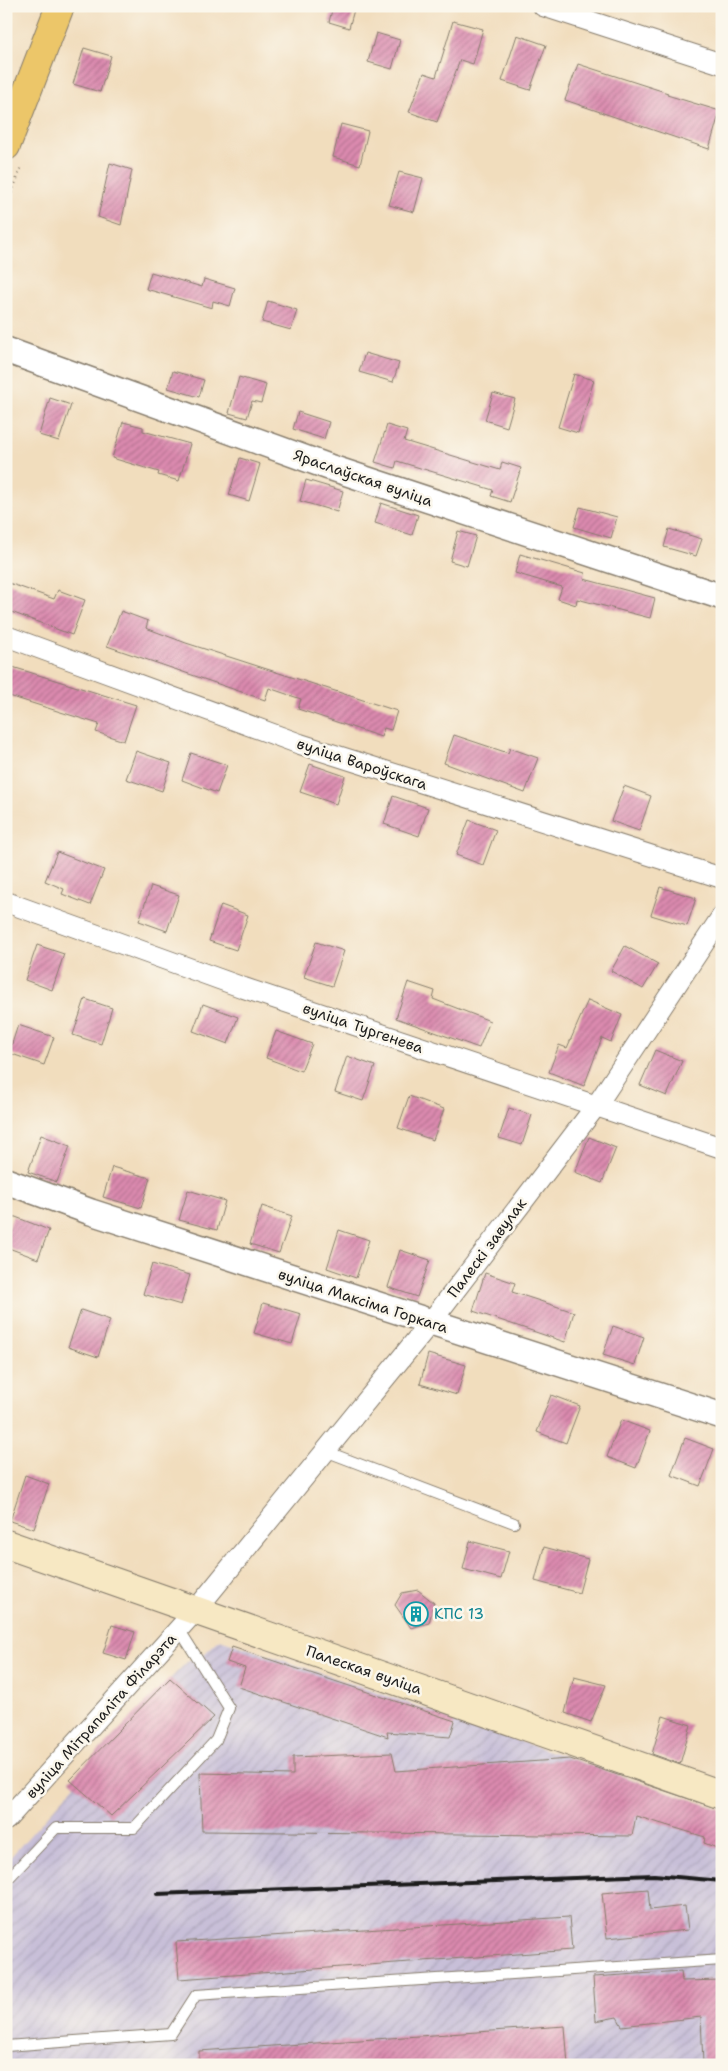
<svg xmlns="http://www.w3.org/2000/svg" width="728" height="2071" viewBox="0 0 728 2071" font-family="'Shantell Sans',sans-serif">
	<defs>
		<pattern id="industrial-furrows" width="10" height="10" patternUnits="userSpaceOnUse" patternTransform="scale(1.25)"><rect width="10" height="10" fill="#c8bfd8"/><path d="M-1 1l2-2M0 10L10 0M9 11l2-2" fill="none" stroke="#aba4b9"/></pattern>
		<pattern id="building-hatch" width="6" height="6" patternUnits="userSpaceOnUse" patternTransform="scale(1.25)"><rect width="6" height="6" fill="#db8aaf"/><path d="M-1 1l2-2M0 6l6-6M5 7l2-2" fill="none" stroke="#b1708e"/></pattern>
	</defs>
	<rect width="100%" height="100%" fill="#fbf7ec"/>
	<filter id="ink" filterUnits="userSpaceOnUse"><feTurbulence type="fractalNoise" baseFrequency=".02" numOctaves="2"/><feDisplacementMap in="SourceGraphic" scale="10" xChannelSelector="R" yChannelSelector="G"/><feConvolveMatrix kernelMatrix="1 2 1 2 8 2 1 2 1" color-interpolation-filters="sRGB"/></filter>
	<filter id="wash" filterUnits="userSpaceOnUse"><feTurbulence type="fractalNoise" baseFrequency=".0096" numOctaves="4" result="noise"/><feDisplacementMap in="SourceGraphic" scale="20" xChannelSelector="R" yChannelSelector="G"/><feGaussianBlur stdDeviation="1.12" result="paint"/><feColorMatrix in="noise" values="0 0 0 0 0 0 0 0 0 0 0 0 0 0 0 0 0 1.4 0 .05"/><feComposite in="paint" operator="in"/></filter>
	<g filter="url(#wash)">
		<rect width="100%" height="100%" fill="#f1ddbd"/>
		<polygon fill="url(#industrial-furrows)" points="220,1639 722,1810 722,2065 6,2065 6,1862 75,1785 70,1780 187,1662 204,1654"/>
		<g id="blocks">
			<g fill="url(#building-hatch)">
				<polygon points="333,6 355,6 349,28 329,22"/>
				<polygon points="453,21 483,29 473,64 460,60 437,122 409,112 424,73 436,77"/>
				<polygon points="376,33 400,40 392,69 368,62"/>
				<polygon points="517,35 546,45 530,90 502,81"/>
				<polygon points="84,48 111,56 100,92 73,84"/>
				<polygon points="578,64 668,93 667,95 720,111 709,149 565,100"/>
				<polygon points="341,124 368,131 360,165 333,157"/>
				<polygon points="110,163 132,170 121,225 98,217"/>
				<polygon points="399,172 423,178 414,212 389,205"/>
				<polygon points="151,272 202,287 204,279 235,288 230,306 213,301 212,308 146,289"/>
				<polygon points="268,301 297,310 291,330 262,322"/>
				<polygon points="365,353 399,363 393,382 359,372"/>
				<polygon points="173,371 204,380 199,397 168,388"/>
				<polygon points="574,374 594,380 578,433 558,427"/>
				<polygon points="239,377 266,385 261,403 252,401 247,418 229,413"/>
				<polygon points="493,393 515,399 507,427 485,420"/>
				<polygon points="50,398 71,405 59,441 39,435"/>
				<polygon points="298,412 329,422 324,439 293,429"/>
				<polygon points="123,422 143,427 143,431 190,444 179,481 158,475 159,472 112,458"/>
				<polygon points="387,425 407,431 404,441 500,470 502,462 521,468 510,502 491,496 493,490 397,461 395,468 375,462"/>
				<polygon points="240,458 260,464 249,501 229,495"/>
				<polygon points="306,480 343,491 337,512 300,501"/>
				<polygon points="381,503 418,515 412,535 375,523"/>
				<polygon points="580,507 617,517 611,538 574,527"/>
				<polygon points="669,529 702,539 696,556 664,547"/>
				<polygon points="458,531 476,536 467,566 450,561"/>
				<polygon points="520,554 585,573 584,579 655,598 650,618 577,599 576,605 558,599 562,587 515,573"/>
				<polygon points="6,582 54,599 58,590 85,600 72,635 6,610"/>
				<polygon points="121,611 148,621 146,628 186,643 397,711 391,730 384,728 381,737 298,709 301,699 269,688 265,700 107,646"/>
				<polygon points="6,665 136,705 124,741 96,732 99,724 6,695"/>
				<polygon points="454,735 508,753 510,748 538,758 525,793 444,763"/>
				<polygon points="136,751 171,763 162,791 126,779"/>
				<polygon points="191,753 227,765 217,793 182,780"/>
				<polygon points="310,764 345,776 336,804 300,792"/>
				<polygon points="624,786 651,796 639,831 611,821"/>
				<polygon points="393,796 428,808 419,836 384,824"/>
				<polygon points="469,820 496,830 483,865 456,855"/>
				<polygon points="57,852 104,870 90,905 62,894 64,889 45,881"/>
				<polygon points="151,886 179,895 167,931 139,921"/>
				<polygon points="660,887 696,898 687,926 651,915"/>
				<polygon points="221,905 248,915 236,950 209,941"/>
				<polygon points="316,942 344,951 332,986 304,977"/>
				<polygon points="37,945 64,954 52,990 25,980"/>
				<polygon points="625,946 658,964 643,989 611,971"/>
				<polygon points="408,982 435,991 433,999 490,1021 479,1048 396,1018"/>
				<polygon points="85,999 112,1008 101,1044 73,1035"/>
				<polygon points="588,1000 622,1015 611,1042 602,1038 584,1086 549,1072 559,1045 567,1048"/>
				<polygon points="203,1004 238,1017 228,1044 193,1031"/>
				<polygon points="18,1025 54,1037 44,1065 9,1053"/>
				<polygon points="276,1031 312,1044 301,1071 266,1058"/>
				<polygon points="655,1050 682,1061 667,1096 640,1085"/>
				<polygon points="347,1056 375,1066 363,1101 335,1092"/>
				<polygon points="409,1096 444,1109 433,1140 398,1128"/>
				<polygon points="509,1108 532,1115 522,1145 499,1138"/>
				<polygon points="41,1135 70,1146 57,1182 28,1172"/>
				<polygon points="589,1137 616,1148 602,1183 575,1172"/>
				<polygon points="112,1167 150,1178 141,1208 103,1197"/>
				<polygon points="188,1190 225,1201 217,1230 179,1220"/>
				<polygon points="262,1206 292,1216 279,1253 250,1244"/>
				<polygon points="13,1216 49,1230 38,1259 6,1247 6,1233"/>
				<polygon points="339,1230 369,1240 356,1278 327,1268"/>
				<polygon points="400,1250 430,1260 417,1297 388,1287"/>
				<polygon points="152,1264 190,1275 181,1305 143,1294"/>
				<polygon points="485,1273 515,1283 512,1292 574,1312 565,1342 473,1311"/>
				<polygon points="263,1303 301,1314 292,1344 254,1333"/>
				<polygon points="81,1310 110,1320 98,1357 68,1347"/>
				<polygon points="613,1326 644,1337 635,1365 603,1355"/>
				<polygon points="428,1354 466,1365 457,1395 420,1384"/>
				<polygon points="551,1395 580,1406 566,1443 537,1432"/>
				<polygon points="621,1420 650,1431 636,1468 607,1457"/>
				<polygon points="685,1438 714,1449 700,1486 671,1475"/>
				<polygon points="25,1475 49,1484 34,1529 10,1521"/>
				<polygon points="470,1541 509,1551 501,1579 463,1569"/>
				<polygon points="544,1547 588,1559 579,1593 535,1581"/>
				<polygon points="418,1590 434,1603 429,1623 411,1628 395,1605 402,1593"/>
				<polygon points="112,1625 135,1632 126,1660 103,1653"/>
				<polygon points="232,1647 455,1721 450,1737 387,1732 388,1737 239,1687 245,1668 227,1662"/>
				<polygon points="574,1677 606,1685 591,1722 565,1713"/>
				<polygon points="170,1678 214,1717 111,1816 70,1780"/>
				<polygon points="663,1716 691,1725 680,1764 652,1754"/>
				<polygon points="392,1753 396,1771 570,1759 722,1810 722,1850 704,1843 705,1837 636,1816 632,1836 202,1831 200,1773 293,1775 293,1757"/>
				<polygon points="648,1889 650,1910 685,1906 688,1930 607,1938 602,1893"/>
				<polygon points="569,1917 572,1950 179,1979 176,1942"/>
				<polygon points="681,1971 682,1981 722,1980 722,2063 703,2064 701,2017 622,2026 617,2017 596,2021 593,1977"/>
				<polygon points="565,2026 568,2065 199,2065 199,2051"/>
			</g>
		</g>
	</g>
	<g filter="url(#ink)">
		<use href="#blocks" fill-opacity="0" stroke="#867c6c" stroke-width="1"/>
		<g fill="none" stroke-linecap="round" stroke-linejoin="round">
			<g stroke="#867c6c" stroke-width="12">
				<g id="service">
					<polyline points="325,1451 514,1523"/>
					<polyline points="6,1881 56,1828 134,1828 216,1740 229,1708 179,1629"/>
					<polyline points="6,2046 171,2034 196,1995 722,1960"/>
				</g>
			</g>
			<g stroke="#867c6c" stroke-width="22">
				<g id="minor">
					<polyline points="543,6 722,64"/>
					<polyline points="6,636 300,744 722,878"/>
					<polyline points="6,902 244,988 722,1148"/>
					<polyline points="6,1820 195,1611 430,1323 596,1106 722,916"/>
				</g>
			</g>
			<g stroke="#867c6c" stroke-width="28">
				<g id="tertiary">
					<polyline points="6,350 329,467 722,597"/>
					<polyline points="6,1181 91,1212 722,1416"/>
				</g>
			</g>
			<g stroke="#867c6c" stroke-width="30">
				<polyline id="secondary" points="6,1544 722,1795"/>
			</g>
			<g stroke="#867c6c" stroke-width="30">
				<polyline id="primary" points="6,146 60,6"/>
			</g>
			<polyline stroke="#867c6c" stroke-width="3" stroke-dasharray="1 4" stroke-linecap="butt" points="6,207 22,165"/>
			<use href="#service" stroke="#fff" stroke-width="10"/>
			<use href="#minor" stroke="#fff" stroke-width="20"/>
			<use href="#tertiary" stroke="#fff" stroke-width="25"/>
			<use href="#secondary" stroke="#f7e8c3" stroke-width="28"/>
			<use href="#primary" stroke="#ecc669" stroke-width="28"/>
			<polyline stroke="#1c1c1c" stroke-width="4" points="157,1894 654,1875 722,1881"/>
		</g>
	</g>
	<defs>
		<g id="building-ring" transform="scale(1.25)"><circle r="9.5" fill="#fbf7ec" stroke="#0f9aa8" stroke-width="1.5"/><path d="M-4-6H4V6H1V3H-1V6H-4ZM-2.5-4.3h1.7v1.8h-1.7ZM.8-4.3h1.7v1.8H.8ZM-2.5-1h1.7V.8h-1.7ZM.8-1h1.7V.8H.8Z" fill="#0f9aa8"/></g>
	</defs>
	<g fill-rule="evenodd">
		<use href="#building-ring" x="416" y="1614"/>
	</g>
	<g text-anchor="middle" dominant-baseline="central" stroke-width="5" stroke-linejoin="round" paint-order="stroke">
		<g font-size="15" fill="#1c1c1c" stroke="#fbf7ec">
			<text transform="translate(363 478) rotate(19)">Яраслаўская вуліца</text>
			<text transform="translate(362 764) rotate(18)">вуліца Вароўскага</text>
			<text transform="translate(363 1028) rotate(19)">вуліца Тургенева</text>
			<text transform="translate(487 1248) rotate(-53)">Палескі завулак</text>
			<text transform="translate(363 1301) rotate(18)">вуліца Максіма Горкага</text>
			<text transform="translate(364 1670) rotate(19)">Палеская вуліца</text>
			<text transform="translate(101 1716) rotate(-48)">вуліца Мітрапаліта Філарэта</text>
		</g>
		<g font-size="15" fill="#0d838f" stroke="#fbf7ec" text-anchor="start">
			<text x="434" y="1614">КПС 13</text>
		</g>
	</g>
	<rect width="728" height="2071" fill="none" stroke="#fbf7ec" stroke-width="25"/>
</svg>
